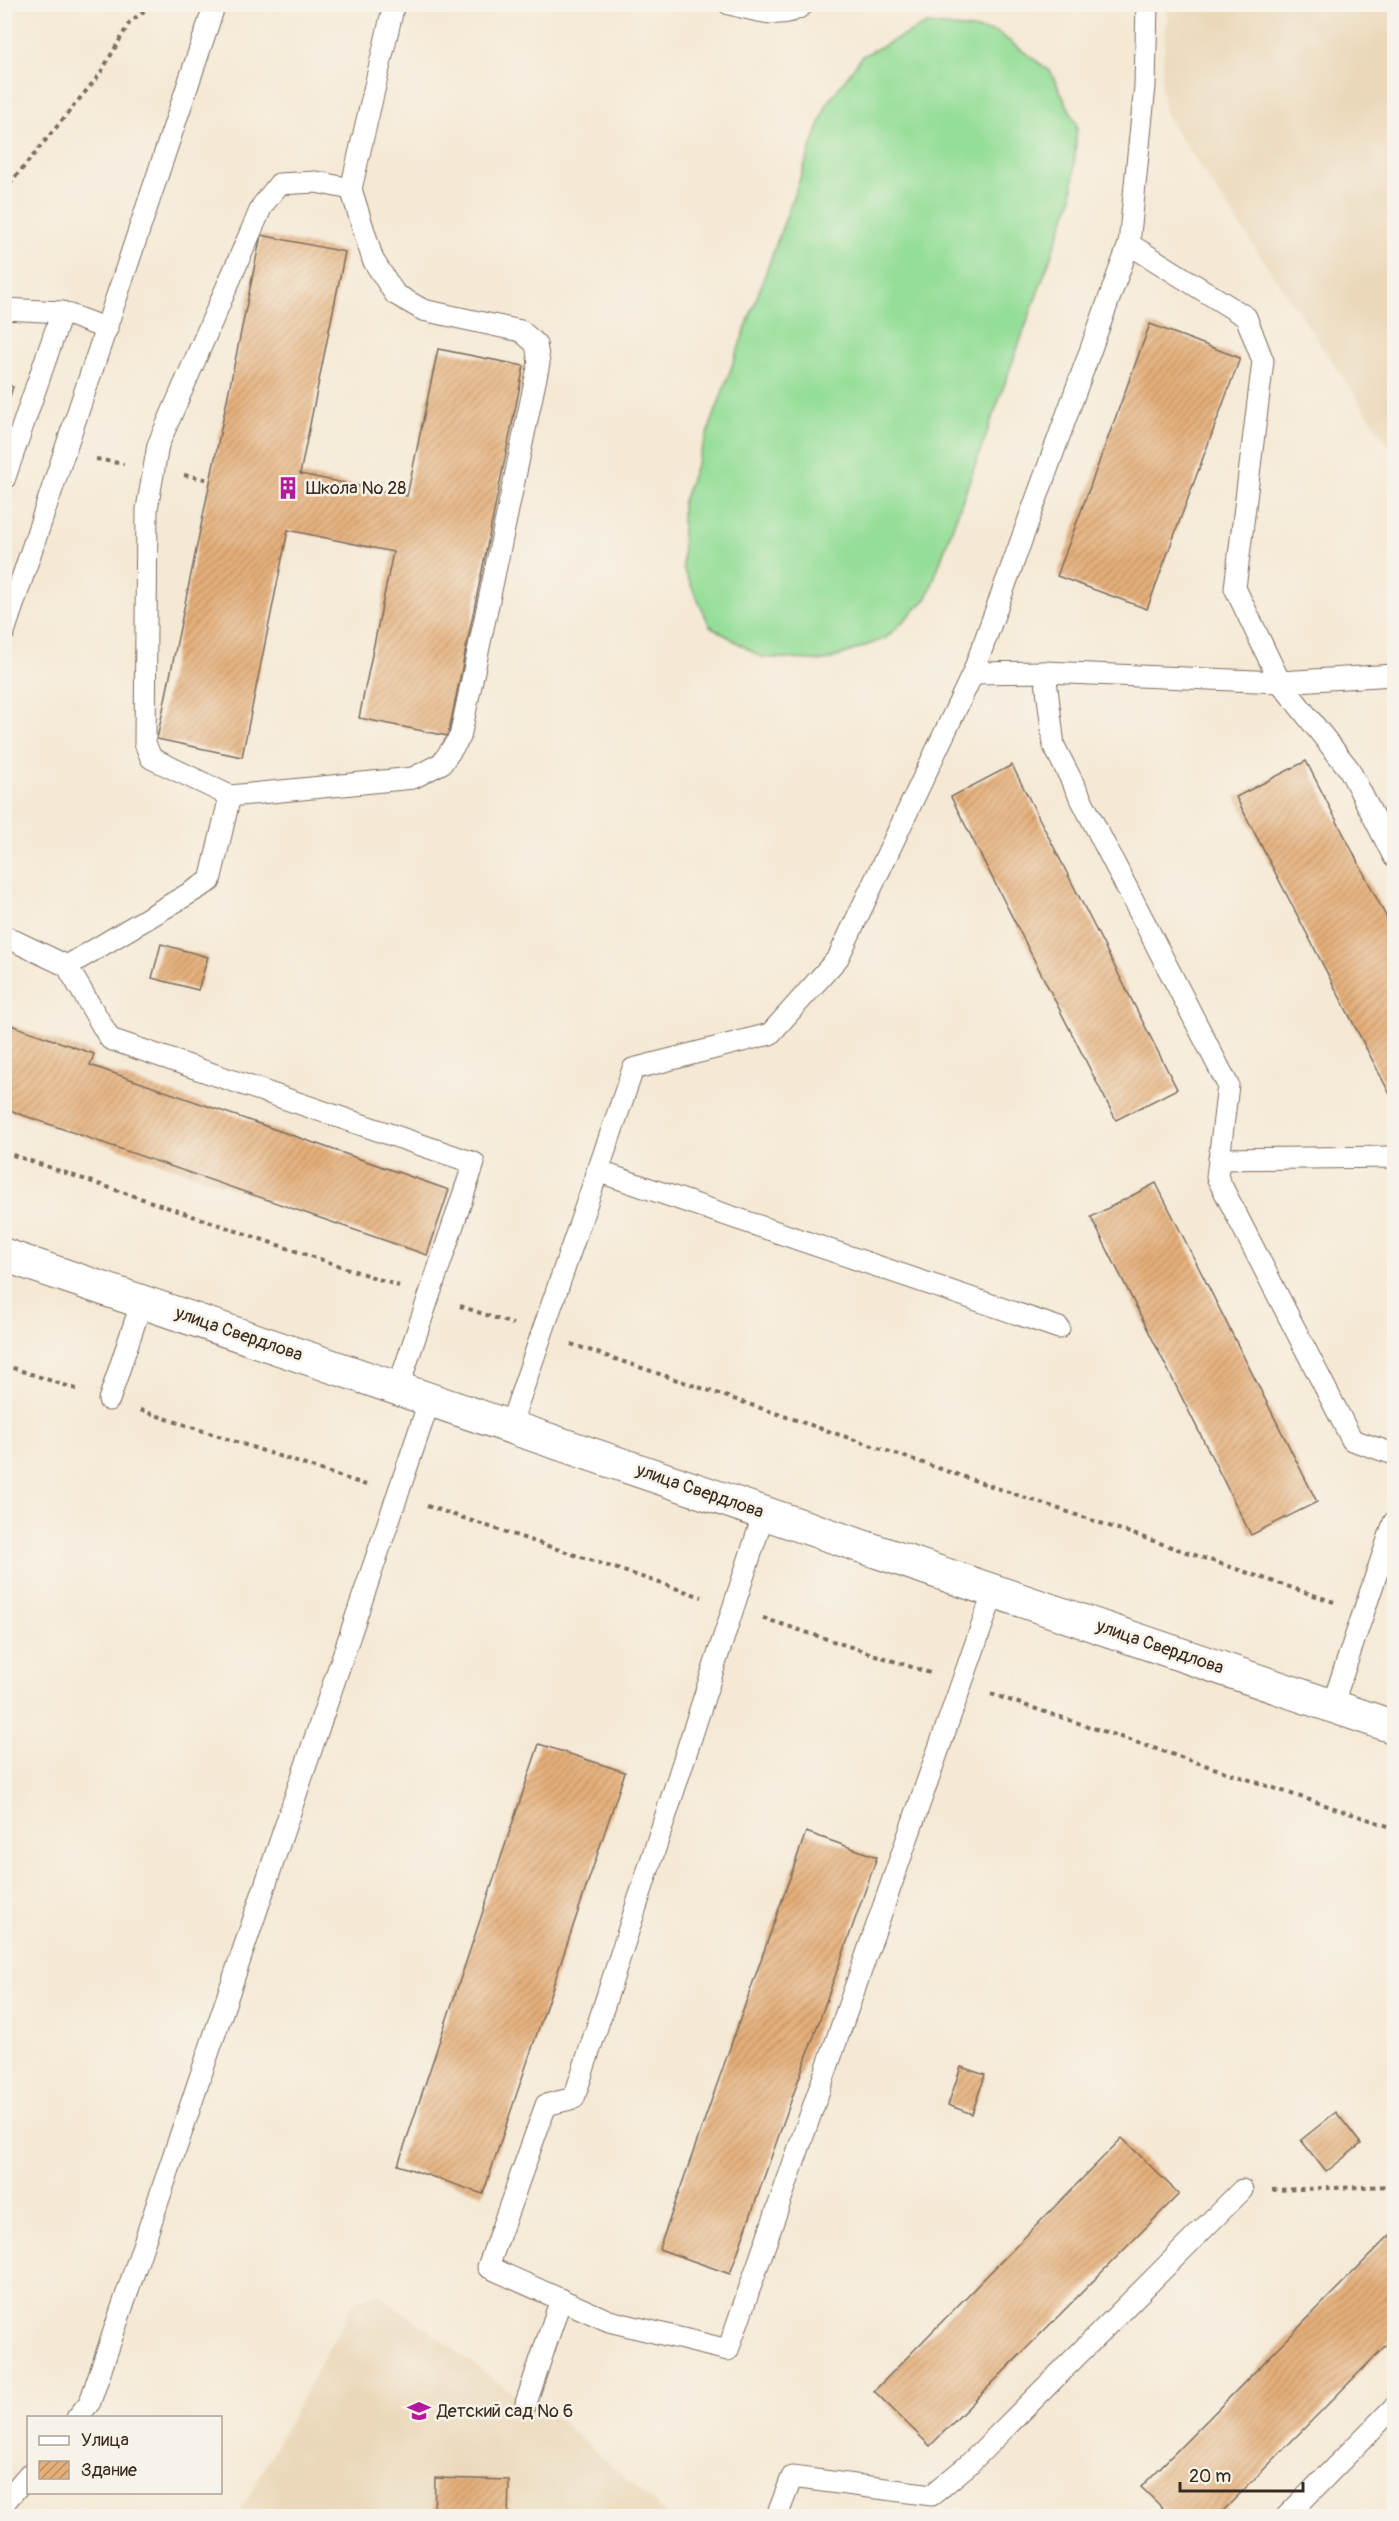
<svg xmlns="http://www.w3.org/2000/svg" width="1399" height="2521" viewBox="0 0 1399 2521" font-family="Pangolin,sans-serif">
	<defs>
		<pattern id="building-hatch" width="6" height="6" patternUnits="userSpaceOnUse" patternTransform="scale(1.5)"><rect width="6" height="6" fill="#e5af79"/><path d="M-1 1l2-2M0 6l6-6M5 7l2-2" fill="none" stroke="#bb8f63"/></pattern>
	</defs>
	<rect width="100%" height="100%" fill="#f7f3e8"/>
	<filter id="ink" filterUnits="userSpaceOnUse"><feTurbulence type="fractalNoise" baseFrequency=".0167" numOctaves="2"/><feDisplacementMap in="SourceGraphic" scale="12" xChannelSelector="R" yChannelSelector="G"/><feConvolveMatrix kernelMatrix="1 2 1 2 8 2 1 2 1" color-interpolation-filters="sRGB"/></filter>
	<filter id="wash" filterUnits="userSpaceOnUse"><feTurbulence type="fractalNoise" baseFrequency=".008" numOctaves="4" result="noise"/><feDisplacementMap in="SourceGraphic" scale="24" xChannelSelector="R" yChannelSelector="G"/><feGaussianBlur stdDeviation="1.35" result="paint"/><feColorMatrix in="noise" values="0 0 0 0 0 0 0 0 0 0 0 0 0 0 0 0 0 1.4 0 .05"/><feComposite in="paint" operator="in"/></filter>
	<g filter="url(#wash)">
		<rect width="100%" height="100%" fill="#f5e9d5"/>
		<g fill="#ebd8ba">
			<polygon points="1168,5 1394,5 1394,453 1166,116 1161,88"/>
			<polygon points="377,2292 526,2403 558,2418 668,2516 238,2516 355,2301"/>
		</g>
		<polygon fill="#95de99" stroke="#68845c" stroke-width="1.5" points="927,24 997,32 1050,71 1077,125 1072,198 927,598 886,638 826,661 761,657 710,626 683,568 682,504 827,104 862,56"/>
		<g id="blocks">
			<g fill="url(#building-hatch)">
				<polygon points="261,235 345,252 300,474 407,496 438,349 524,366 448,736 359,718 393,552 288,530 242,757 157,739"/>
				<polygon points="1150,324 1240,358 1147,609 1057,576"/>
				<polygon points="4,384 13,387 5,411 4,411"/>
				<polygon points="1306,761 1394,932 1394,1097 1392,1098 1236,797"/>
				<polygon points="1012,765 1177,1089 1116,1120 951,797"/>
				<polygon points="161,944 208,957 198,990 152,978"/>
				<polygon points="5,1023 94,1054 90,1065 449,1190 427,1255 5,1109"/>
				<polygon points="1156,1183 1317,1502 1251,1535 1091,1217"/>
				<polygon points="539,1744 625,1772 483,2194 398,2165"/>
				<polygon points="806,1832 877,1857 730,2274 659,2249"/>
				<polygon points="961,2067 985,2075 972,2114 948,2105"/>
				<polygon points="1336,2112 1361,2144 1326,2172 1301,2140"/>
				<polygon points="1122,2138 1179,2194 930,2446 874,2391"/>
				<polygon points="1390,2235 1394,2240 1394,2337 1218,2516 1171,2516 1141,2487"/>
				<polygon points="435,2478 509,2480 508,2516 434,2516"/>
			</g>
		</g>
	</g>
	<g filter="url(#ink)">
		<use href="#blocks" fill-opacity="0" stroke="#7c6d5e" stroke-width="1.5"/>
		<g fill="none" stroke-linecap="round" stroke-linejoin="round">
			<g stroke="#7c6d5e" stroke-width="23">
				<g id="lane">
					<path d="M729,4C753,9 783,22 804,4"/>
					<polyline points="1129,244 1246,317 1263,361 1235,588 1280,682 1349,769 1394,857"/>
					<polyline points="4,309 62,312"/>
					<polyline points="4,480 62,312 107,329"/>
					<polyline points="4,632 215,4"/>
					<polyline points="1045,672 1054,746 1228,1085 1217,1177 1352,1440 1394,1454"/>
					<polyline points="973,673 1045,672 1280,682 1394,675"/>
					<polyline points="230,796 413,778 442,763 460,737 539,363 536,344 521,331 423,310 395,294 373,260 351,189"/>
					<polyline points="4,936 67,966 110,1039 474,1163 398,1388"/>
					<polyline points="67,966 210,881 230,796 151,758 145,743 147,509 158,445 262,206 279,184 316,182 351,189 394,4"/>
					<polyline points="1219,1159 1394,1157"/>
					<polyline points="597,1171 1059,1328"/>
					<polyline points="109,1400 142,1301"/>
					<polyline points="510,1426 633,1069 770,1034 838,958 973,673 1129,244 1145,86 1147,4"/>
					<polyline points="764,1513 574,2098 546,2105 488,2267 609,2321 728,2350 994,1591"/>
					<polyline points="1332,1706 1394,1522"/>
					<polyline points="526,2403 561,2299"/>
					<polyline points="77,2418 90,2402 430,1399"/>
					<polyline points="4,2503 28,2475"/>
					<polyline points="777,2516 792,2477 932,2495 968,2465 1242,2190"/>
					<polyline points="1287,2516 1394,2407"/>
				</g>
			</g>
			<g stroke="#7c6d5e" stroke-width="35">
				<polyline id="secondary" points="4,1255 1394,1727"/>
			</g>
			<g stroke="#7c6d5e" stroke-width="4" stroke-dasharray="4.5 4.5" stroke-linecap="butt">
				<polyline points="4,191 100,74 130,22 153,4"/>
				<polyline points="96,459 124,464"/>
				<polyline points="184,475 210,480"/>
				<polyline points="4,1152 399,1286"/>
				<polyline points="460,1306 513,1324"/>
				<polyline points="571,1344 1334,1602"/>
				<polyline points="4,1365 79,1390"/>
				<polyline points="140,1410 366,1485"/>
				<polyline points="427,1506 702,1597"/>
				<polyline points="763,1618 933,1674"/>
				<polyline points="991,1694 1394,1828"/>
				<polyline points="1272,2190 1394,2186"/>
			</g>
			<use href="#lane" stroke="#fff" stroke-width="21"/>
			<use href="#secondary" stroke="#fff" stroke-width="33"/>
		</g>
	</g>
	<defs>
		<g id="building-bare" transform="scale(1.8)"><path d="M-4-6H4V6H1V3H-1V6H-4ZM-2.5-4.3h1.7v1.8h-1.7ZM.8-4.3h1.7v1.8H.8ZM-2.5-1h1.7V.8h-1.7ZM.8-1h1.7V.8H.8Z" fill="#b5179e" stroke="#f7f3e8" stroke-width="2.5" paint-order="stroke"/></g>
		<g id="school-bare" transform="scale(1.8)"><path d="M0-5L7-2L0 1L-7-2ZM-4 1L0 2.5L4 1V4Q0 6-4 4Z" fill="#b5179e" stroke="#f7f3e8" stroke-width="2.5" paint-order="stroke"/></g>
	</defs>
	<g fill-rule="evenodd">
		<use href="#building-bare" x="288" y="488"/>
		<use href="#school-bare" x="419" y="2411"/>
	</g>
	<g text-anchor="middle" dominant-baseline="central" stroke-width="5" stroke-linejoin="round" paint-order="stroke">
		<g font-size="18" fill="#3b2a1e" stroke="#f7f3e8" text-anchor="start">
			<text x="306" y="488">Школа № 28</text>
			<text x="437" y="2411">Детский сад № 6</text>
		</g>
		<g font-size="18" fill="#3b2a1e" stroke="#f7f3e8">
			<text transform="translate(239 1334) rotate(19)">улица Свердлова</text>
			<text transform="translate(700 1491) rotate(19)">улица Свердлова</text>
			<text transform="translate(1160 1647) rotate(19)">улица Свердлова</text>
		</g>
	</g>
	<rect width="1399" height="2521" fill="none" stroke="#f7f3e8" stroke-width="24"/>
	<rect x="27" y="2416" width="195" height="78" fill="#f7f3e8" stroke="#aca397" stroke-width="1.5"/>
	<rect x="39" y="2436" width="30" height="9" fill="#ffffff" stroke="#aca397" stroke-width="1.5"/>
	<text x="81" y="2446" font-size="18" fill="#3b2a1e">Улица</text>
	<rect x="39" y="2461" width="30" height="18" fill="url(#building-hatch)" stroke="#aca397" stroke-width="1.5"/>
	<text x="81" y="2476" font-size="18" fill="#3b2a1e">Здание</text>
	<path d="M1180 2482v9h123v-9" fill="none" stroke="#3b2a1e" stroke-width="3"/>
	<text x="1189" y="2482" font-size="18" fill="#3b2a1e" stroke="#f7f3e8" stroke-width="4.5" paint-order="stroke">20 m</text>
</svg>
